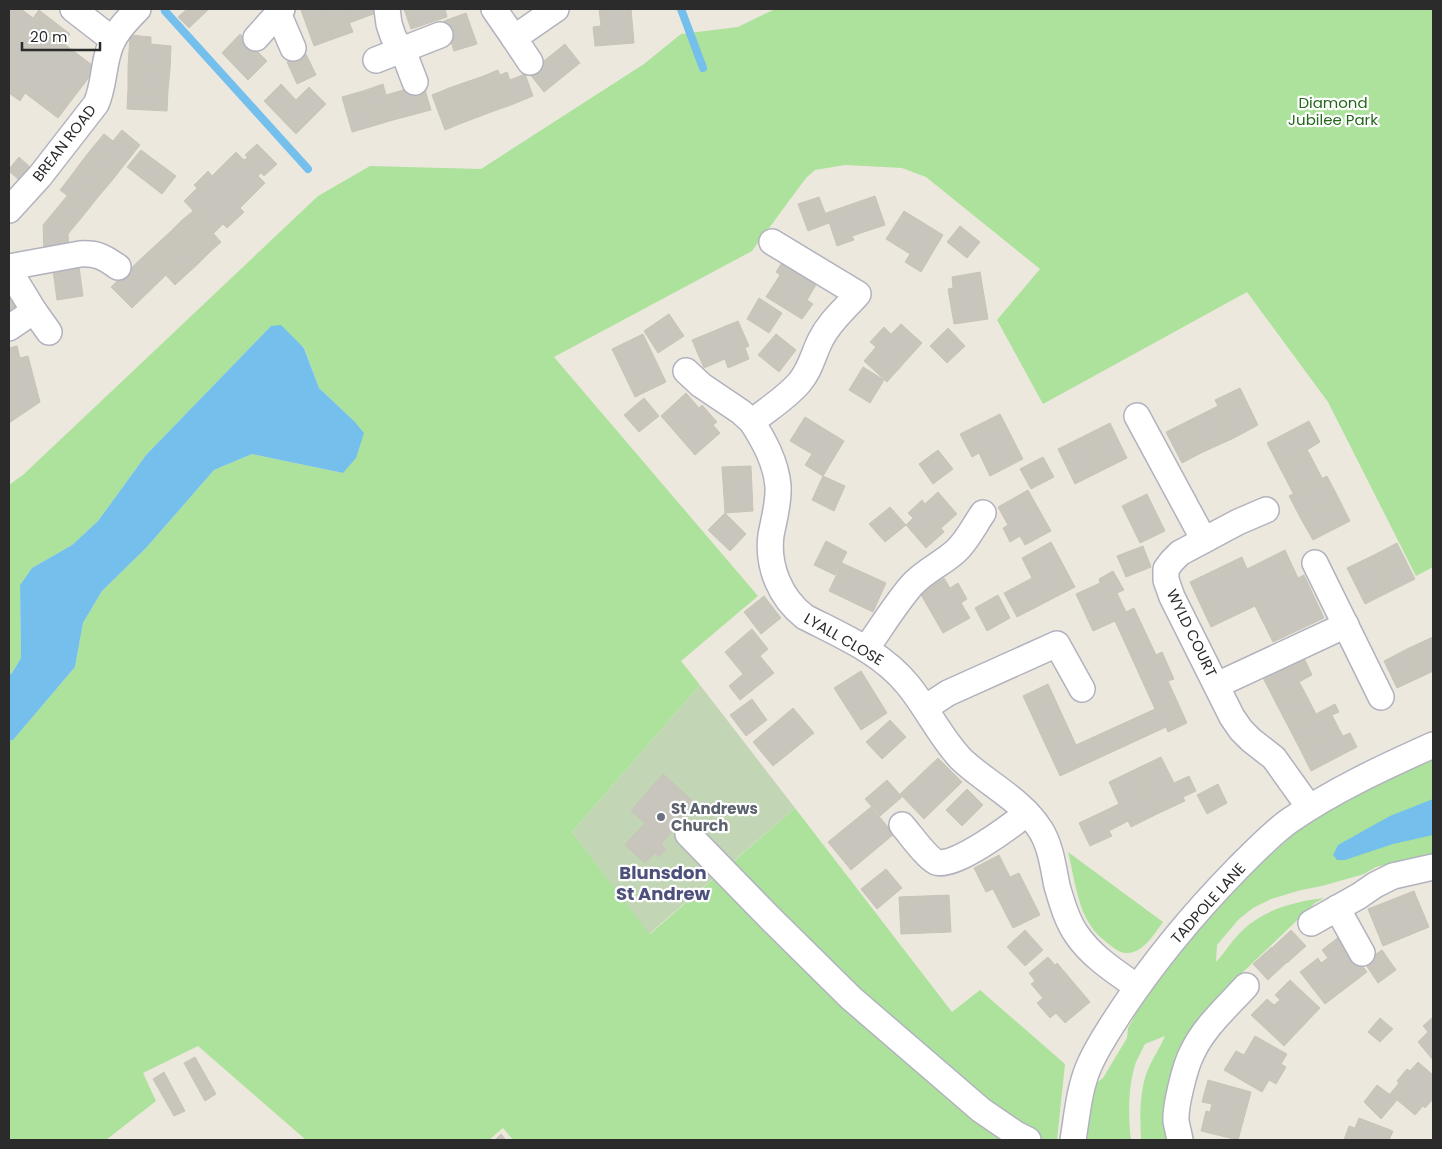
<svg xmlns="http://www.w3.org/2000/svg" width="1442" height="1149" viewBox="0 0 1442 1149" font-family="Poppins,sans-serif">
	<rect width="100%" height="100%" fill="#ede8de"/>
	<g fill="#ace29c">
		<polygon points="775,9 1433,9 1433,567 1416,576 1328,402 1247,292 1043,404 997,320 1040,269 926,177 902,168 845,165 815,170 806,178 752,251 554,357 758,596 681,661 700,685 572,832 650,934 795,808 952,1012 980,990 1065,1064 1057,1140 513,1140 503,1128 489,1140 306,1140 198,1046 143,1073 156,1101 106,1140 9,1140 9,741 13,740 75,667 83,623 102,591 146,548 214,470 252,454 343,473 354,421 319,388 304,347 271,326 146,455 98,521 72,545 32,568 20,585 21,658 12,673 9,675 9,485 24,474 318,196 370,166 481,169 644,64 681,34 738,27"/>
		<path d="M1433,751V853L1376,867L1364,874L1322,886L1301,890L1271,899L1253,908L1239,919L1217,945L1216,962C1224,954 1230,943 1238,935C1261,910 1292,902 1324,898L1315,903L1214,1000L1166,1091V1140H1141C1140,1117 1139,1089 1149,1067C1154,1056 1161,1046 1165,1036L1145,1044C1142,1050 1139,1056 1136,1062C1128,1085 1128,1116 1131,1140H1086L1094,1085L1103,1078L1127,1038L1128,1028L1136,1013L1164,969L1191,931L1203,926L1245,878L1301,828L1340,799Z"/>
		<path d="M1068,852L1163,922C1157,930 1150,942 1141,948C1130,956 1120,954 1110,945C1102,939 1094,932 1089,923C1078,907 1073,872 1068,852Z"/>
	</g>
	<polygon fill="#c2d6b5" points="700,685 795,808 649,934 572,832"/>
	<g fill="#74bfec">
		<polygon points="281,325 304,348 319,388 354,421 364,433 356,458 343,473 252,454 214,470 146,548 102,591 83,623 75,667 13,740 9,741 9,675 12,673 21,658 20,585 32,568 72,545 98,521 146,455 271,326"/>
		<polygon points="1433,799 1433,835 1393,844 1345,860 1337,860 1333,855 1338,845 1390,816"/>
	</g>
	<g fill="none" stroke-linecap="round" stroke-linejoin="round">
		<g stroke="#74bfec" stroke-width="8">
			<polyline points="681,9 703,68"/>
			<polyline points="165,11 308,169"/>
		</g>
	</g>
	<g fill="#c8c5bd" stroke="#c8c4b7">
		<polygon points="9,9 21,9 33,18 39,10 70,34 63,43 96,68 58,118 25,93 20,101 9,93"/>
		<polygon points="187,9 209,9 189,28 178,17"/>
		<polygon points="304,9 322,9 333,39 314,46 301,10"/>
		<polygon points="322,9 344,9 353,32 333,39"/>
		<polygon points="344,9 378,9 379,12 349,23"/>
		<polygon points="404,9 445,9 447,17 411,29"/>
		<polygon points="599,9 631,9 634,43 595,46 593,27 601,26"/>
		<polygon points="466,13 477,44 454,51 444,21"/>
		<polygon points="240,34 267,61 248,80 222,53"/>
		<polygon points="130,35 151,37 151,44 171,46 170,69 128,67"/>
		<polygon points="565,44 580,63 544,92 529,73"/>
		<polygon points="306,54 316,75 297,84 287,62"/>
		<polygon points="128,67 170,69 168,90 128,88"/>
		<polygon points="498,70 511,105 494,111 481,77"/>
		<polygon points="507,72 510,80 525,74 533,96 511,105 500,75"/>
		<polygon points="481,77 494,111 478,117 466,82"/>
		<polygon points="466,82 478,117 462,123 449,88"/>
		<polygon points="281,84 296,100 309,87 326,104 296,134 264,101"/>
		<polygon points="383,84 393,120 373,126 363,91"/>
		<polygon points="417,86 424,86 431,110 393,120 386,95"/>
		<polygon points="128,88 168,90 167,111 127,109"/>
		<polygon points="449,88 462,123 445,130 432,95"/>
		<polygon points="363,91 373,126 352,132 342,97"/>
		<polygon points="122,130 140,145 121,169 93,147 104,134 113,141"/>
		<polygon points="257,144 277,164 264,176 245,155"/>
		<polygon points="93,147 121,169 110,183 82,161"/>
		<polygon points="141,150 176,176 162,194 127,167"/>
		<polygon points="236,152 244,160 247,158 261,173 258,176 265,183 240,208 244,212 227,228 223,224 214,233 184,201 197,188 194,185 208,171 212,176"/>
		<polygon points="19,157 31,168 20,181 9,171 9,169"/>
		<polygon points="82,161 110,183 98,197 71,176"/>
		<polygon points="71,176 98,197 87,211 60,190"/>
		<polygon points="67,196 87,211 68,234 69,252 44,253 43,225"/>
		<polygon points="875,196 885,225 852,236 854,240 837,246 826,213"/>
		<polygon points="819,197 829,223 808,231 798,204"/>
		<polygon points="193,211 221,242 210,252 181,221"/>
		<polygon points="904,211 943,235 921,272 905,262 910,254 886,239"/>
		<polygon points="181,221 210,252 199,263 170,232"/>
		<polygon points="960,226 980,242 967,258 947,242"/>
		<polygon points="170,232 199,263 187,274 158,243"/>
		<polygon points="158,243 187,274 175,285 146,254"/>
		<polygon points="146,254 166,275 132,308 111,287"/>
		<polygon points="786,256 820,278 807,300 813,304 802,319 766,297 780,275 776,272"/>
		<polygon points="78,259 83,296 57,300 52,263"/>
		<polygon points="980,272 988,319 954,324 948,289 953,288 952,277"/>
		<polygon points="9,277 21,308 9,315"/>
		<polygon points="759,298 782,313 769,333 747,319"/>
		<polygon points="669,314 684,336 658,353 644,331"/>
		<polygon points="738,321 749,346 745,348 749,359 728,368 725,359 704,368 692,340"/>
		<polygon points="901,324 922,343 887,382 864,361 876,347 870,342 884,327 891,334"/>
		<polygon points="948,328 965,346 947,363 930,346"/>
		<polygon points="643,334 666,382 635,397 612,349"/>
		<polygon points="776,334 796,350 779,372 758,355"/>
		<polygon points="17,346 20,358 28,356 40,402 9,423 9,348"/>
		<polygon points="863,367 884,380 870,403 849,390"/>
		<polygon points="1240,388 1258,425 1234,438 1215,400"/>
		<polygon points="686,393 699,408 702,405 717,422 713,425 720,433 695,455 661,416"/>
		<polygon points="644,398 659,416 639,432 624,415"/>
		<polygon points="1218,406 1234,438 1203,452 1188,421"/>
		<polygon points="1000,414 1023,459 990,476 979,453 972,457 960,434"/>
		<polygon points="805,417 844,441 823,476 805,465 812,454 790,441"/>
		<polygon points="1188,421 1203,452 1182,463 1166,432"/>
		<polygon points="1309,421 1320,442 1307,450 1309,453 1280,468 1267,443"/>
		<polygon points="1110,423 1127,458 1101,471 1084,436"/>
		<polygon points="1084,436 1101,471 1075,484 1058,449"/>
		<polygon points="938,450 953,469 933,484 919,464"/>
		<polygon points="1309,453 1322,478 1293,493 1280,468"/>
		<polygon points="1043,457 1054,477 1031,489 1020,469"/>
		<polygon points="751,466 753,511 725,513 722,467"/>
		<polygon points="823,476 845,486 834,511 812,500"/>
		<polygon points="1327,476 1339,499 1301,519 1289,496"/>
		<polygon points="1028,490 1051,531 1025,545 1020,536 1010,542 1003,528 1008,525 998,507"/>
		<polygon points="938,492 957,514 941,528 944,532 926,548 906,525 913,518 908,513 922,500 925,504"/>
		<polygon points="1147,494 1165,531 1140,543 1122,506"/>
		<polygon points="1339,499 1350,521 1313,540 1301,519"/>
		<polygon points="890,507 906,525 885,542 869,524"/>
		<polygon points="725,513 746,534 730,551 708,530"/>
		<polygon points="826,541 847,552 835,575 814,565"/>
		<polygon points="1051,542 1075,587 1017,617 1004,593 1032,578 1022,558"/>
		<polygon points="1397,543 1415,579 1391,591 1374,555"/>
		<polygon points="1143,546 1151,567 1126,577 1117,556"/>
		<polygon points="1285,550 1298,578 1304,575 1324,618 1273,642 1255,606 1211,627 1190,582 1242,557 1247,569"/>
		<polygon points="1374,555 1391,591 1365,604 1347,568"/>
		<polygon points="842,563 886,583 873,612 829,591"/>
		<polygon points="1113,571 1124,590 1117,593 1126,612 1134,608 1156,655 1162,652 1174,679 1168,681 1187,723 1168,732 1166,727 1060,776 1023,696 1048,684 1076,745 1155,709 1115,621 1093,631 1076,594 1100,583 1099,579"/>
		<polygon points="944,578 950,588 958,583 967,599 961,603 970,618 943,633 920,593"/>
		<polygon points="998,595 1010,618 987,631 975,608"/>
		<polygon points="764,596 781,618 761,634 744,612"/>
		<polygon points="752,629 768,649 760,656 774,673 740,700 729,686 743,674 725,652"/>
		<polygon points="1433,637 1433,671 1423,676 1409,648"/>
		<polygon points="1409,648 1423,676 1397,688 1384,661"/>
		<polygon points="1303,656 1312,675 1299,682 1303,689 1276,703 1262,676"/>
		<polygon points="861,671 887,713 861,730 834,688"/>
		<polygon points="1303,689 1316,714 1289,728 1276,703"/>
		<polygon points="752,699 767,720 746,736 730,715"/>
		<polygon points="1335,704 1339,712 1332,715 1339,729 1300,749 1289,728"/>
		<polygon points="793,708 814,733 773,766 753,742"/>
		<polygon points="890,720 906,737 882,759 866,742"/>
		<polygon points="1339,729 1343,736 1350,733 1357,747 1311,771 1300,749"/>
		<polygon points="1161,757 1174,783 1189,776 1196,791 1183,797 1185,801 1157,814 1136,769"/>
		<polygon points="938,758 962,782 924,819 900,794"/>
		<polygon points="1136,769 1157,814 1131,827 1128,821 1109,831 1112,836 1090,846 1079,823 1119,804 1109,782"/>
		<polygon points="663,774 696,804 661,844 666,849 659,857 655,853 645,863 625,845 645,823 631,811"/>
		<polygon points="887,780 902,797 880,816 865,799"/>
		<polygon points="1218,784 1227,803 1207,814 1197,795"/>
		<polygon points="967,789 983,805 962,826 946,810"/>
		<polygon points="871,807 894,834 851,870 828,842"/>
		<polygon points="999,855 1010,877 1019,873 1040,915 1013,928 993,889 986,892 974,868"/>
		<polygon points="886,869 902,888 877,909 861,889"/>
		<polygon points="1414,891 1429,927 1383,946 1368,909"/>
		<polygon points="949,895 951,932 901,934 899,897"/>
		<polygon points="1025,930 1043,950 1025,966 1007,947"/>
		<polygon points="1291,930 1306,946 1287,963 1273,947"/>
		<polygon points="1340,936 1367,972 1325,1004 1300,972 1318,958 1321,963 1328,958 1322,950"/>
		<polygon points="1272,947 1286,963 1268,980 1253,964"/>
		<polygon points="1382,950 1396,970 1378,983 1364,962"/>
		<polygon points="1048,957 1055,965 1057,963 1090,1002 1065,1023 1056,1013 1050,1018 1037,1003 1043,998 1031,984 1035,981 1029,973"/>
		<polygon points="1290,980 1320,1008 1284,1046 1251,1015 1267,999 1274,1005 1280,1000 1275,995"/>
		<polygon points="1433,1017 1433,1060 1418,1042 1428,1032 1423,1026"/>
		<polygon points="1380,1018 1393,1029 1380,1042 1368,1032"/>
		<polygon points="1255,1036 1287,1054 1281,1064 1286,1067 1276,1084 1269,1080 1262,1092 1224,1070 1236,1051 1244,1055"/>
		<polygon points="195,1057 216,1094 205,1101 184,1063"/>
		<polygon points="1418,1062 1433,1075 1433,1093 1432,1095 1433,1099 1425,1108 1423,1106 1415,1115 1390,1094 1399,1083 1397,1081 1407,1069 1410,1071"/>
		<polygon points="164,1072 185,1111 174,1116 153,1079"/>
		<polygon points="1208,1080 1251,1092 1238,1140 1201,1131 1206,1111 1210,1112 1212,1104 1202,1102"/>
		<polygon points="1377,1085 1397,1100 1381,1119 1364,1102"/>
		<polygon points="1359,1118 1393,1131 1389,1140 1344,1140 1349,1126 1355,1128"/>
		<polygon points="501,1134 506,1140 495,1140"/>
	</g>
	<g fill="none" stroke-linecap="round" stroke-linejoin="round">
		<g stroke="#b1b2be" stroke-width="28">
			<g id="minor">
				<polyline points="73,9 113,40"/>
				<polyline points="387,9 389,24 393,36 407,61 415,82"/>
				<polyline points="494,9 514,38"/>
				<polyline points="278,13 293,48"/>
				<polyline points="256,38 282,9"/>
				<polyline points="376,60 440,35"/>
				<polyline points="530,62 514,38 556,9"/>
				<path d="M9,210L40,176L96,104C105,85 103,58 113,40C119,28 129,18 138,9"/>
				<path d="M772,242L858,294C845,309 830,321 821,339C813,354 811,369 799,383C786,398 768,409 752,422C764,441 776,462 778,486C779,503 774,519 771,535C767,566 780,598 805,617C842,636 881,652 908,685C927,708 940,737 961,759C986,783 1021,799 1040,829C1051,846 1053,867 1057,886C1062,903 1067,921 1077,935C1092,957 1116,972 1137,987"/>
				<path d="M9,267L80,254C97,253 104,257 118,267"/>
				<polyline points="9,270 34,311 49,332"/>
				<polyline points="9,328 34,311"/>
				<polyline points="686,371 701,385 741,412 752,422"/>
				<polyline points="1137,416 1204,540"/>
				<polyline points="1266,510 1238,522 1180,553 1172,561 1166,569 1166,580 1172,597 1232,717 1241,730 1251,740 1274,758 1309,807"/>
				<polyline points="1315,563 1381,697"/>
				<path d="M866,649C881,628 894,606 911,586C924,571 942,564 956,551C967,541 974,526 983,513"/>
				<polyline points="1217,685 1346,625"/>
				<polyline points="925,708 948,693 1057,644 1082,689"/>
				<path d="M902,825C910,834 926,857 936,862C954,869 1012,825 1027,813"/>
				<polyline points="688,834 769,917 851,998 981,1110 1016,1134 1028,1140"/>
				<polyline points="1337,908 1362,953"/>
				<polyline points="1311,923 1359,896 1375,885 1393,876 1433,867"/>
				<path d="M1073,1140C1077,1116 1079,1089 1089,1066C1097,1047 1110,1028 1121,1011C1155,960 1194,913 1236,870C1251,855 1272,833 1289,821C1334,790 1384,767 1433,745"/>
				<path d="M1180,1140C1179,1134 1177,1127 1176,1121C1175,1107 1185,1066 1192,1053C1204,1027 1227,1007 1246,986"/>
			</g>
		</g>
		<use href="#minor" stroke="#fff" stroke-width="25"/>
	</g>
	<circle fill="#6b7280" stroke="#fff" stroke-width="2" cx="661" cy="817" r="5"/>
	<g text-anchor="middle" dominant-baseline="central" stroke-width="4.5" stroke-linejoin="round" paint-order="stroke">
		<g font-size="15" fill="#24671c" stroke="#fff">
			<text x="1333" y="102">Diamond<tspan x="1333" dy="17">Jubilee Park</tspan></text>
		</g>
		<g font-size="15" fill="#2b2b2b" stroke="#fff">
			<text transform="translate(64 143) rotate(-52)">BREAN ROAD</text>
			<text transform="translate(1192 633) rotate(64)">WYLD COURT</text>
			<text transform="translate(844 639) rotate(30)">LYALL CLOSE</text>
			<text transform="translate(1208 903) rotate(-48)">TADPOLE LANE</text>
		</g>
		<g font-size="15" font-weight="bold" fill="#5b616d" stroke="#fff" text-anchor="start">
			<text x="671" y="808">St Andrews<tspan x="671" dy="17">Church</tspan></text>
		</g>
		<g font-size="18" font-weight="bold" fill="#4c507b" stroke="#fff">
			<text x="663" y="872">Blunsdon<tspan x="663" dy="21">St Andrew</tspan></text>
		</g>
	</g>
	<rect width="1442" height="1149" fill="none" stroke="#2b2b2b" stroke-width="20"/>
	<path d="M22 42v8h78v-8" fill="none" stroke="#2b2b2b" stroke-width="2.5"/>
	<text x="30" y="42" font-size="15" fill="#2b2b2b" stroke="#ffffff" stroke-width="4" paint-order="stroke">20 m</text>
</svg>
